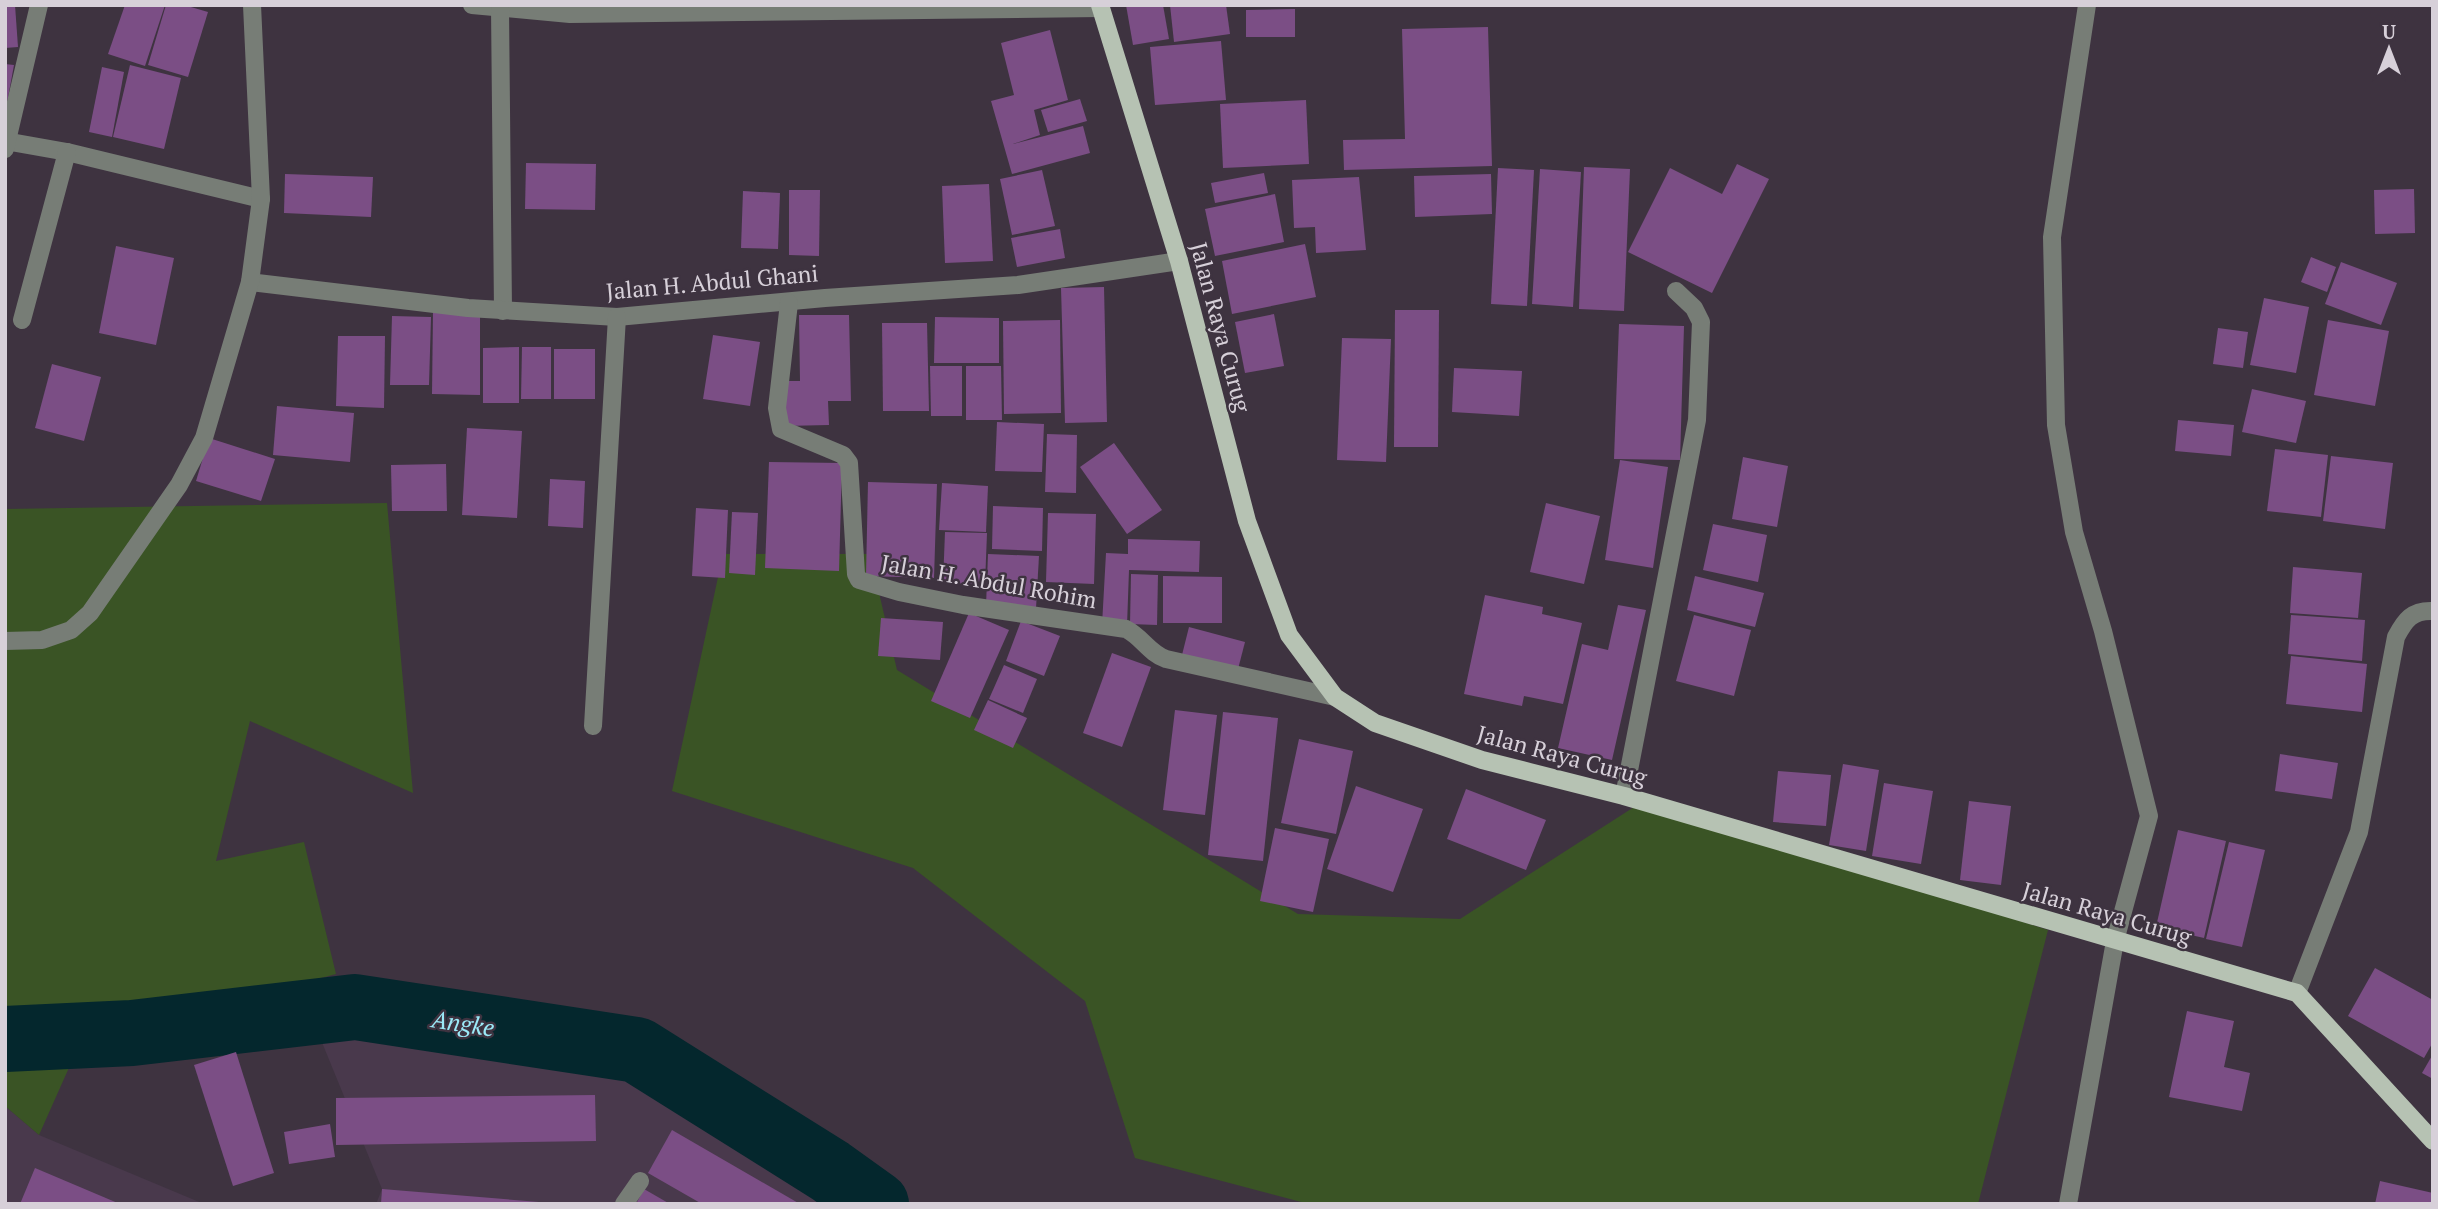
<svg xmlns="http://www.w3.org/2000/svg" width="2438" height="1209" viewBox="0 0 2438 1209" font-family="'PT Serif',serif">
	<rect width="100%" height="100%" fill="#3e3340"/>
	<g fill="#49394c">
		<polygon points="599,1035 763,1094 881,1204 376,1204 382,1189 321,1040"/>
		<polygon points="5,1106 39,1135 204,1204 5,1204"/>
	</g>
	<g fill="#3a5425">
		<polygon points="387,503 413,793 250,721 216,861 304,842 336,974 80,1043 39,1135 5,1106 5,509"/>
		<polygon points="723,554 870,554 897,670 1298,914 1460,919 1648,798 2048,930 1978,1204 1309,1204 1135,1158 1085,1001 913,868 672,791"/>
	</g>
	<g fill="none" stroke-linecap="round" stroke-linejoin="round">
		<polyline stroke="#04272d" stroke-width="66" points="5,1039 132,1033 355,1007 637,1050 830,1171 876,1204"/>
	</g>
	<g fill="#7b4e85">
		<polygon points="5,5 15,5 18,47 5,48"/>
		<polygon points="125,5 165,5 145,66 108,54"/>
		<polygon points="166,5 184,5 208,12 188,77 148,65"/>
		<polygon points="1126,5 1163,5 1169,39 1133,45"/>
		<polygon points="1170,5 1226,5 1230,34 1174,42"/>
		<polygon points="1295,9 1295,37 1246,37 1246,10"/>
		<polygon points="1488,27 1492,166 1344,170 1343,140 1405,139 1402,29"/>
		<polygon points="1050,30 1068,100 1034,110 1040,135 1013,144 1083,126 1090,153 1012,174 991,101 1014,95 1001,43"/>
		<polygon points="1221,41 1226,100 1155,105 1150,47"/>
		<polygon points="5,64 14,65 7,103 5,103"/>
		<polygon points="130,65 181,78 164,149 113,137"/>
		<polygon points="102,67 124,72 112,137 89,132"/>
		<polygon points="1080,99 1087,121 1048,132 1041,110"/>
		<polygon points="1306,100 1309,164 1223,168 1220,104"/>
		<polygon points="526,163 596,164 595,210 525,209"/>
		<polygon points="1737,164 1769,179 1712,293 1628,252 1670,168 1722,194"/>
		<polygon points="1584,167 1630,169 1624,311 1579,309"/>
		<polygon points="1498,168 1534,170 1527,306 1491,304"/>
		<polygon points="1540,169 1581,172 1573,307 1532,304"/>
		<polygon points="1042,170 1055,226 1012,235 1000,179"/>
		<polygon points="1264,173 1268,193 1215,203 1211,183"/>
		<polygon points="285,174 373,177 371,217 284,213"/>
		<polygon points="1491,174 1492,214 1415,217 1414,176"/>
		<polygon points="1359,177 1366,250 1316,253 1315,227 1294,228 1292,180"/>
		<polygon points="989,184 993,261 945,263 942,186"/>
		<polygon points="2414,189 2415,233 2375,234 2374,190"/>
		<polygon points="789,190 820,190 819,256 789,255"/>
		<polygon points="743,191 780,193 778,249 741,248"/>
		<polygon points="1275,194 1284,242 1215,256 1205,209"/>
		<polygon points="1060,229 1065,258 1017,267 1011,238"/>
		<polygon points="1305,244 1316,297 1232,314 1222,261"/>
		<polygon points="116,246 174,258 156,345 99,333"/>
		<polygon points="2311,257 2336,267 2327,292 2301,282"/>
		<polygon points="2341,262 2397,283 2381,325 2325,304"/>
		<polygon points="1104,287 1107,422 1065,423 1061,288"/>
		<polygon points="2264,298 2309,307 2296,373 2250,365"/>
		<polygon points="1395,310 1439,310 1438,447 1394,447"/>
		<polygon points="433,311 480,311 480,395 432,394"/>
		<polygon points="1274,314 1284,366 1245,373 1235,322"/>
		<polygon points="799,315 849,315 851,401 828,401 829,425 784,426 783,381 800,381"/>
		<polygon points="392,316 431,317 429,385 390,385"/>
		<polygon points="935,317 999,318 999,363 934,363"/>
		<polygon points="1060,320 1061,413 1004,414 1003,321"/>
		<polygon points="2328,320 2389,331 2375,406 2314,395"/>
		<polygon points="882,323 927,323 929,411 883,411"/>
		<polygon points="1619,324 1684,326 1680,460 1614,459"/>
		<polygon points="2218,328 2248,332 2243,368 2213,364"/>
		<polygon points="713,335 760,342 750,406 703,399"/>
		<polygon points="338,336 385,336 384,408 336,406"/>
		<polygon points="1342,338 1391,339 1386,462 1337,460"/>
		<polygon points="519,347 519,403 483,403 483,348"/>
		<polygon points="522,347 551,347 551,399 521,399"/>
		<rect x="554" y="349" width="41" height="50"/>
		<polygon points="52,364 101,377 84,441 35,428"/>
		<polygon points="930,366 962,366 962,416 931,416"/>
		<polygon points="966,366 1001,366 1002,420 966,420"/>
		<polygon points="1454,368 1522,371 1519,416 1452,412"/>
		<polygon points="2252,389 2306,401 2296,443 2242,432"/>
		<polygon points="277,406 354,413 350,462 273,455"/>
		<polygon points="2178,420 2234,425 2231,456 2175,451"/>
		<polygon points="997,422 1044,424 1042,472 995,471"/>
		<polygon points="467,428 522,431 517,518 462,515"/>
		<polygon points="1047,434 1077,435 1076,493 1045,492"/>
		<polygon points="209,438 275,459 261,501 196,481"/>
		<polygon points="1114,443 1162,510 1127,534 1080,467"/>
		<polygon points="2275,449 2328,455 2321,517 2267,511"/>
		<polygon points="2331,456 2393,463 2385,529 2323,521"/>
		<polygon points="1743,457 1788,466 1777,527 1732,519"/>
		<polygon points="1620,460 1668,467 1653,568 1605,560"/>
		<polygon points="769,462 842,463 839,571 765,568"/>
		<polygon points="446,464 447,511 392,511 391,465"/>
		<polygon points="550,479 585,481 583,528 548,526"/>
		<polygon points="868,482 937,484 934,578 866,576"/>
		<polygon points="942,483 988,486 986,532 939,530"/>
		<polygon points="1546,503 1600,516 1584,584 1530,572"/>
		<polygon points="993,506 1043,508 1042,551 992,549"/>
		<polygon points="696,508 728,510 725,578 692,576"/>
		<polygon points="732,512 758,513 755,575 729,573"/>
		<polygon points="1048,513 1096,514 1094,584 1046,582"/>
		<polygon points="1713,524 1767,535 1758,582 1703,570"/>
		<polygon points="945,532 987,533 985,584 943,583"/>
		<polygon points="1128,539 1200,541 1199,572 1129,570 1127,626 1102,625 1106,553 1128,554"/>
		<polygon points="988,554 1039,556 1036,608 986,606"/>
		<polygon points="2293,567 2362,573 2358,618 2290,613"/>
		<polygon points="1131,574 1158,575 1157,625 1130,624"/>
		<polygon points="1163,576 1222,577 1222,623 1163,623"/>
		<polygon points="1695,576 1764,593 1755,627 1687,610"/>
		<polygon points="1485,595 1543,607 1542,614 1582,623 1563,704 1524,696 1522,706 1464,694"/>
		<polygon points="1618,605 1646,610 1612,760 1558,748 1582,644 1608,650"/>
		<polygon points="969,613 1009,630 970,718 931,701"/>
		<polygon points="1694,615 1751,630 1734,696 1676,681"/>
		<polygon points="2291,615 2365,620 2362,661 2288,654"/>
		<polygon points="881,618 943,622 940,660 878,656"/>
		<polygon points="1021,621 1060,636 1044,676 1006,661"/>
		<polygon points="1189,627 1245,642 1237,673 1181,659"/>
		<polygon points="1112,653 1151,667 1122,747 1083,733"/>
		<polygon points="2291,656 2367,664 2362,712 2286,704"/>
		<polygon points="1004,665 1037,679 1023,713 989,699"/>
		<polygon points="988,700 1027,718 1013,748 974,730"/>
		<polygon points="1175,710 1217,715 1205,815 1163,810"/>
		<polygon points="1223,712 1278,718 1263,861 1208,855"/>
		<polygon points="1299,739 1353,751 1336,834 1281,823"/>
		<polygon points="2280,754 2338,763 2332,799 2275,791"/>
		<polygon points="1843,764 1879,770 1866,851 1829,845"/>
		<polygon points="1778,771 1831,775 1826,826 1773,822"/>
		<polygon points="1884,783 1933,791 1921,864 1872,856"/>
		<polygon points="1356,786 1423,809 1393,892 1327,869"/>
		<polygon points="1466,789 1546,820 1526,870 1447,839"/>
		<polygon points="1969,801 2011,806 2001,885 1960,880"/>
		<polygon points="1275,828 1329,839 1313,912 1260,901"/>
		<polygon points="2178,830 2226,841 2204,938 2156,927"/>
		<polygon points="2229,842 2265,850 2242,947 2206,939"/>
		<polygon points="2375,968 2433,1000 2433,1042 2424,1058 2348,1016"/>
		<polygon points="2187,1011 2234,1021 2224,1067 2250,1073 2242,1111 2169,1097"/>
		<polygon points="236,1052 274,1173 233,1186 194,1065"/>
		<polygon points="2433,1054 2433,1079 2422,1073"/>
		<polygon points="595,1095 596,1141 336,1145 336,1098"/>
		<polygon points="330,1124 335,1157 289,1164 284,1132"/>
		<polygon points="672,1130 800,1204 702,1204 648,1173"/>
		<polygon points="35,1168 120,1204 20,1204"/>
		<polygon points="2380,1181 2433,1193 2433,1204 2375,1204"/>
		<polygon points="382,1189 539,1202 539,1204 381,1204"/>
		<polygon points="644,1189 670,1204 636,1204"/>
	</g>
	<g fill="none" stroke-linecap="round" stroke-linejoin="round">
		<g stroke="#777d76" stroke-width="18">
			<polyline points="472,5 570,14 1101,8"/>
			<polyline points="500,8 503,311"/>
			<polyline points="5,141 67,152 261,199"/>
			<polyline points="5,149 39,5"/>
			<polyline points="250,282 468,308 617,317 825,298 1018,285 1179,261"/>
			<path d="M789,303L777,408L781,429L843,455L849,463L856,574L859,580L899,592L963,605L1126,629C1142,637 1149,653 1166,659L1335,697"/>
			<polyline points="22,320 67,152"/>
			<polyline points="5,641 42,640 71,630 90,613 179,485 204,438 250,282 261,199 252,5"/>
			<polyline points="593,726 617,317"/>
			<polyline points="1624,796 1697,420 1701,322 1694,308 1676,291"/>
			<path d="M2297,993L2359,832L2396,637C2405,620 2412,610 2433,611"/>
			<polyline points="624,1204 640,1181"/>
			<polyline points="2068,1204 2115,941 2149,816 2103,631 2074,532 2056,425 2052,237 2087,5"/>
		</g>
		<polyline stroke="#b6c2b3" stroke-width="18" points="1100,5 1179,261 1247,521 1289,635 1335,697 1375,723 1482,760 1624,796 2297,993 2433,1141"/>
	</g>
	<g text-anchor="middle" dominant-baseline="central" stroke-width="5" stroke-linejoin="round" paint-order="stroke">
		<g font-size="23" fill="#d7d0d9" stroke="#3e3340">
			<text transform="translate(712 282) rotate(-5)">Jalan H. Abdul Ghani</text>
			<text transform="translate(1221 327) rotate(75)">Jalan Raya Curug</text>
			<text transform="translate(989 581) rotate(10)">Jalan H. Abdul Rohim</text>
			<text transform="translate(1562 755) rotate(15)">Jalan Raya Curug</text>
			<text transform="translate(2107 913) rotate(16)">Jalan Raya Curug</text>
		</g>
		<g font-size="24" font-style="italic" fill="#9be9f7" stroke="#3e3340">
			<text transform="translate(463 1023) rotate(9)">Angke</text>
		</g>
	</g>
	<rect width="2438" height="1209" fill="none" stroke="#d7d0d9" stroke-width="14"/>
	<g transform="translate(2389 49)" stroke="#3e3340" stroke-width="5" paint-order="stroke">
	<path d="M0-5L12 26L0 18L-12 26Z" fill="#d7d0d9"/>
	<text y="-10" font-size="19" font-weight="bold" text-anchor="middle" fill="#d7d0d9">U</text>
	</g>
</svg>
